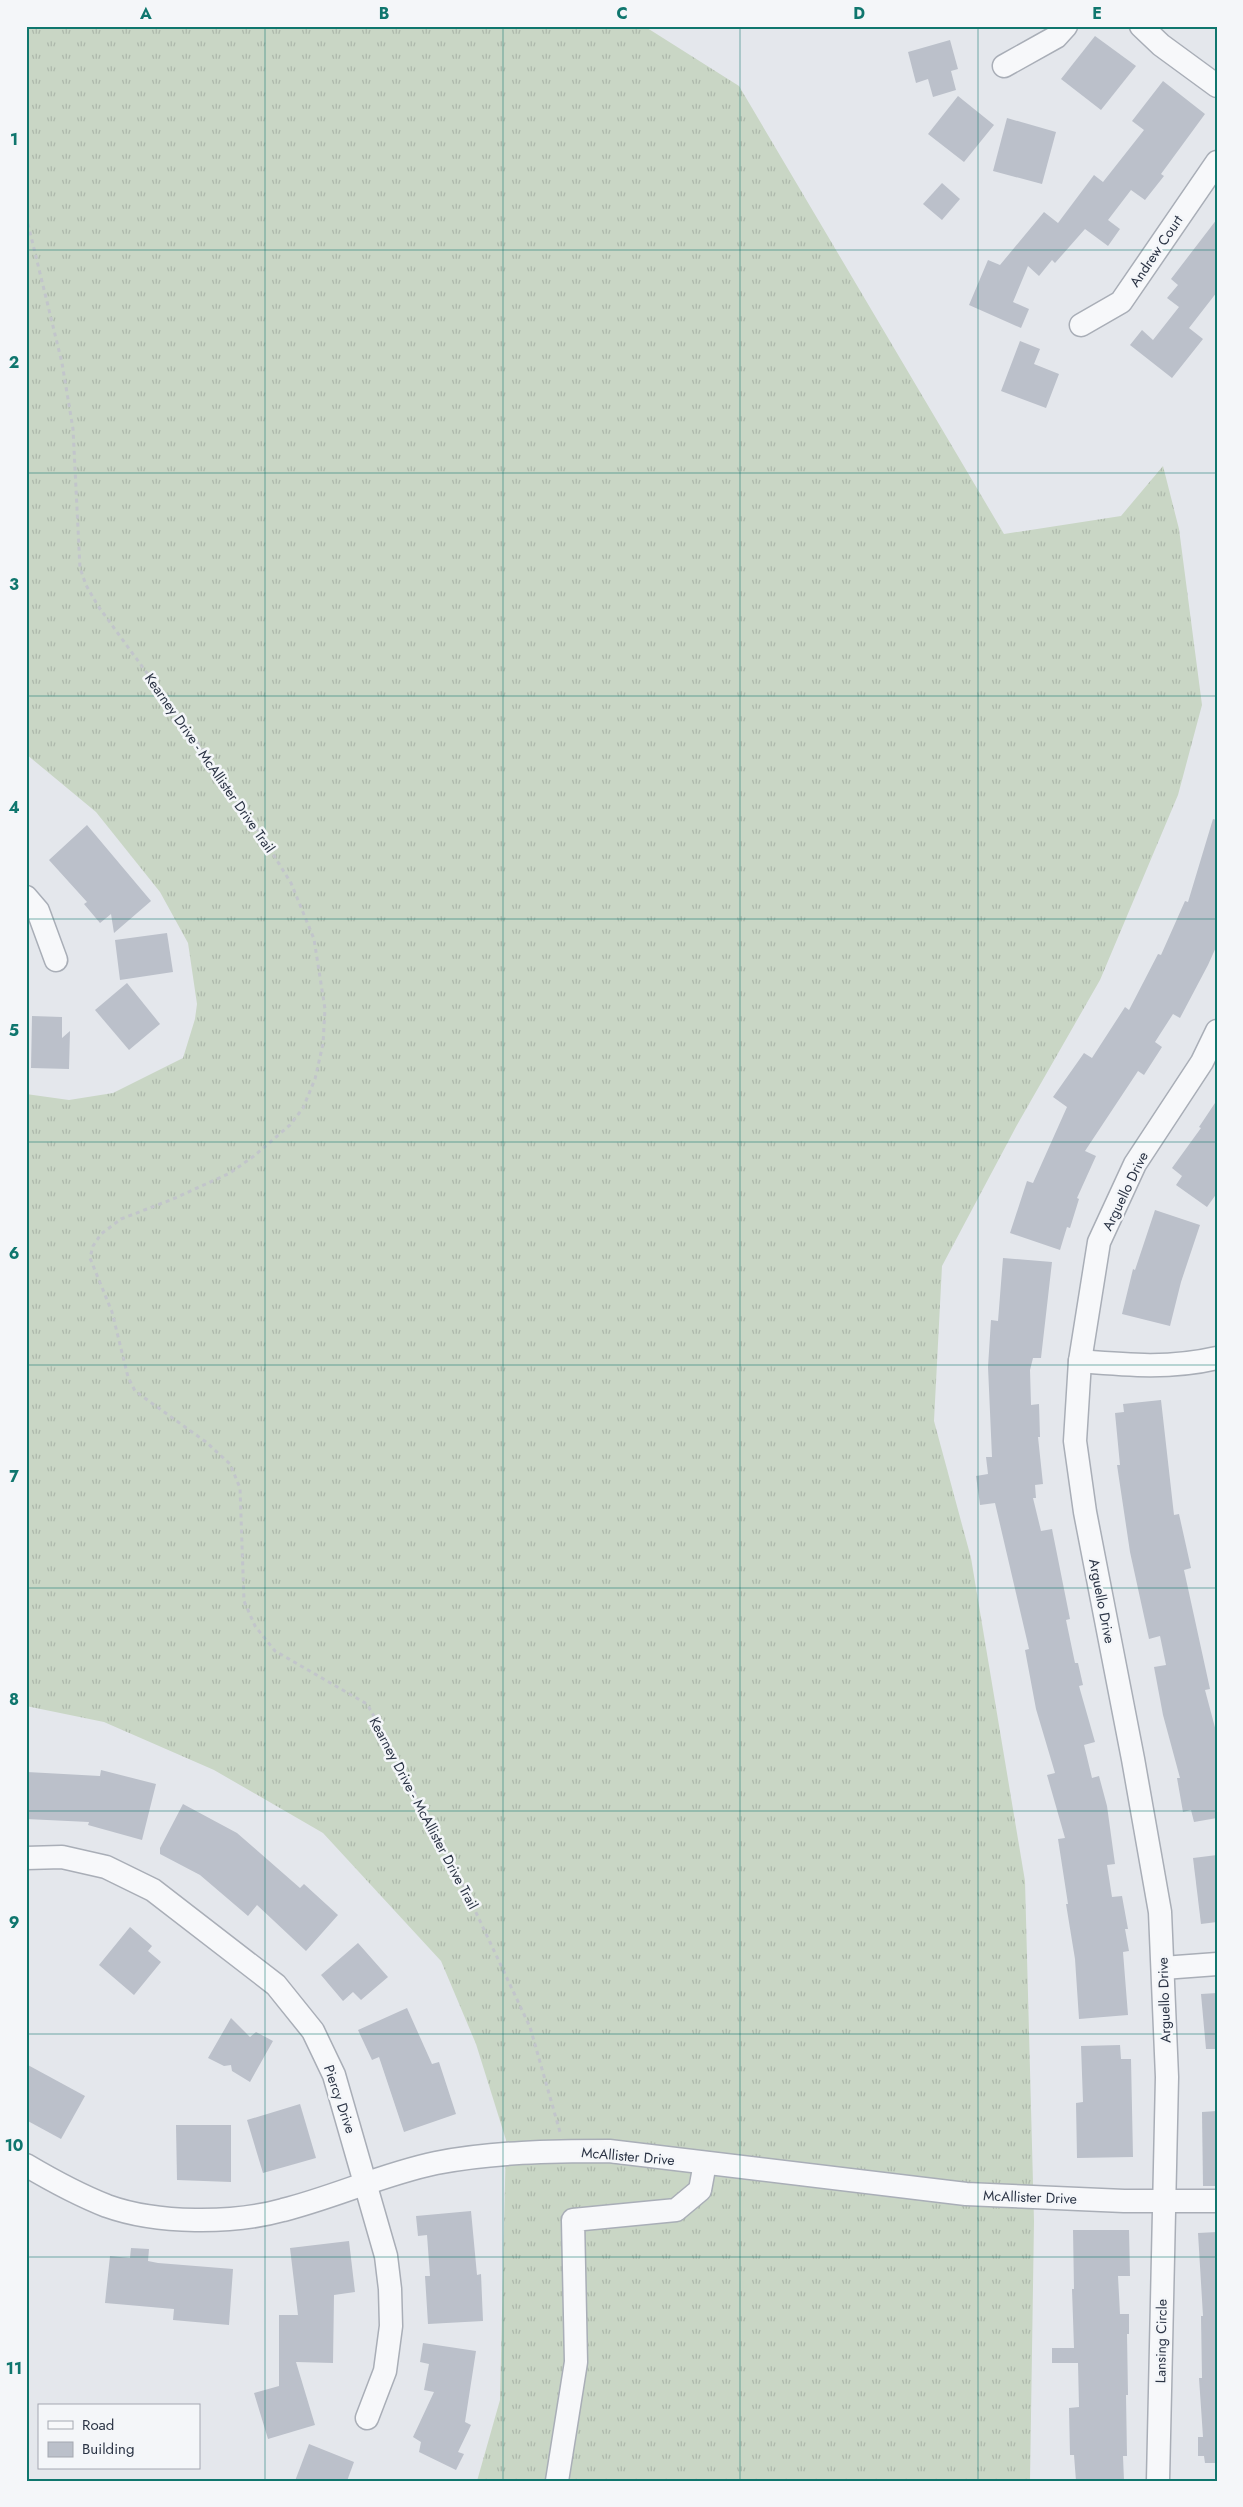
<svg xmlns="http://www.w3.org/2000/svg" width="1243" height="2507" viewBox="0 0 1243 2507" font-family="Jost,sans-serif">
	<defs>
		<pattern id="grass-tufts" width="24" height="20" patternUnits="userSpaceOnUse" patternTransform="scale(1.25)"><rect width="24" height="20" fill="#c9d6c5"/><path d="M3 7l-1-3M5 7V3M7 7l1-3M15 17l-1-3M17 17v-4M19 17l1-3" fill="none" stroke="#adb8ab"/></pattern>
	</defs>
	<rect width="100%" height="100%" fill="#e4e7ec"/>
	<polygon fill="url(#grass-tufts)" points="26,26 644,26 739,86 1004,534 1121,516 1163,466 1179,529 1202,705 1178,795 1100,980 1017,1125 942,1266 934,1421 971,1558 1025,1881 1034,2221 1030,2481 477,2481 500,2400 506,2140 476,2044 441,1961 323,1833 214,1770 104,1722 26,1706 26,1094 69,1100 113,1093 183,1058 195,1019 197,1004 188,943 160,892 96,812 26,754"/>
	<g fill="#bbc0ca">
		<polygon points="1095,36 1136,66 1101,110 1061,79"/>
		<polygon points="950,40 958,69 951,71 956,90 933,97 928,79 916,83 908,52"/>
		<polygon points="1163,81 1205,114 1161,174 1164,176 1145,200 1131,190 1108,220 1120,229 1108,246 1085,229 1055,263 1052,260 1039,276 1028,266 1013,302 1029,309 1021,328 969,305 988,260 1000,265 1044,212 1058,223 1094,175 1103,182 1144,130 1132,121"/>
		<polygon points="958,96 994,125 964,162 928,134"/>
		<polygon points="1007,118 1056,132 1042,184 993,171"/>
		<polygon points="942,183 960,199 942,220 923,204"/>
		<polygon points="1217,219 1217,292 1189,328 1203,339 1172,378 1130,345 1142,330 1153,340 1179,307 1167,298 1178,285 1171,279"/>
		<polygon points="1020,341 1040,349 1034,364 1059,374 1046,408 1001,391"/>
		<polygon points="1213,819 1217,820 1217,945 1208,965 1180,1018 1173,1014 1155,1042 1162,1047 1144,1075 1138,1071 1085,1151 1096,1156 1077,1198 1079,1199 1070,1228 1067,1227 1060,1250 1010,1233 1027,1181 1033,1183 1067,1107 1053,1097 1084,1053 1092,1058 1125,1007 1129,1010 1158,954 1161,955 1185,901 1188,902"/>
		<polygon points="87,825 151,901 114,933 111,914 100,923 84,904 87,902 49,860"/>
		<polygon points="167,933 173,972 120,980 115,940"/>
		<polygon points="127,983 160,1024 129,1050 95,1010"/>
		<polygon points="32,1016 62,1017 62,1038 70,1031 69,1069 31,1068"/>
		<polygon points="1217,1100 1217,1193 1207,1207 1176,1185 1182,1176 1172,1168 1201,1128 1199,1127"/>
		<polygon points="1155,1210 1200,1225 1181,1282 1170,1326 1122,1314 1133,1269 1135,1270"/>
		<polygon points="1003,1258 1052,1262 1041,1358 1033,1358 1030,1370 1031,1405 1039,1404 1040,1437 1038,1437 1043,1484 1035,1485 1036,1498 1033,1498 1041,1531 1052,1529 1070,1619 1066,1620 1075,1663 1078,1663 1083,1685 1079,1686 1095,1742 1084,1745 1092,1778 1099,1776 1107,1806 1115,1864 1107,1865 1112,1897 1122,1896 1128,1929 1125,1929 1129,1951 1123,1952 1128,2015 1079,2019 1075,1959 1066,1904 1068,1904 1058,1839 1065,1838 1047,1775 1055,1773 1036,1709 1025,1650 1029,1649 995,1503 980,1505 976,1476 988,1474 986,1457 992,1457 988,1367 991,1320 998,1321"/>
		<polygon points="1161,1400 1174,1515 1179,1514 1191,1568 1184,1570 1210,1689 1205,1690 1217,1735 1217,1818 1194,1822 1191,1810 1183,1812 1177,1778 1180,1778 1163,1715 1154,1667 1166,1665 1160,1636 1149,1639 1130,1552 1117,1465 1120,1465 1115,1413 1124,1412 1123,1404"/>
		<polygon points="101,1770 156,1784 142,1840 88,1825 89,1822 26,1819 27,1772 100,1776"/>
		<polygon points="183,1804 237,1833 300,1888 304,1884 338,1915 306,1951 257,1905 248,1916 200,1875 160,1854 160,1848"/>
		<polygon points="1217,1855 1217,1922 1201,1924 1193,1858"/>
		<polygon points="130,1927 152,1946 148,1951 161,1962 134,1995 99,1965"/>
		<polygon points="358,1943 388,1977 361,2000 353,1992 343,2001 321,1975"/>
		<polygon points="1217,1993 1217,2049 1206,2049 1201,1994"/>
		<polygon points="407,2008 432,2064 439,2062 456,2114 404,2132 379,2057 372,2060 358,2030"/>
		<polygon points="231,2018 250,2037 256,2032 273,2041 250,2082 232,2071 231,2065 224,2066 208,2058"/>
		<polygon points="1120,2045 1121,2059 1131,2059 1133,2157 1077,2158 1076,2103 1083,2102 1081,2046"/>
		<polygon points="26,2064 85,2096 61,2139 26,2120"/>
		<polygon points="300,2104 316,2158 263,2173 247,2120"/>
		<polygon points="1217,2111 1217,2186 1203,2186 1202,2112"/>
		<polygon points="176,2125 231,2125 231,2182 177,2180"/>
		<polygon points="471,2211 477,2275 481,2274 483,2321 428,2324 425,2276 430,2276 427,2235 418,2236 416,2216"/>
		<polygon points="1073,2230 1129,2230 1130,2276 1118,2276 1120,2314 1129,2314 1129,2334 1127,2334 1128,2395 1126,2395 1127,2456 1123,2456 1124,2481 1076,2481 1074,2455 1070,2455 1069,2408 1079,2407 1078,2363 1052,2363 1052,2348 1074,2348 1072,2289 1074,2289"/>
		<polygon points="1217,2232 1217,2463 1205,2463 1204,2456 1198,2456 1198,2437 1203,2437 1199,2378 1202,2378 1201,2316 1203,2316 1198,2233"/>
		<polygon points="349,2241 355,2292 334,2295 333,2363 296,2362 315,2425 268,2439 254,2393 279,2386 279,2315 298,2315 290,2248"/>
		<polygon points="131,2248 149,2249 148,2261 158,2263 233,2269 229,2325 173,2320 174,2309 105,2303 110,2256 130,2258"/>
		<polygon points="423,2343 476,2351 465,2422 471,2425 458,2452 464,2454 456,2470 419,2452 421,2442 413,2437 434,2392 424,2390 429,2364 420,2362"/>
		<polygon points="309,2444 354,2462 347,2481 295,2481"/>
	</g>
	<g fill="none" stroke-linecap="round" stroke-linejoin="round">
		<g stroke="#a9aeb7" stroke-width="25">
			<g id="minor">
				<polyline points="1141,26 1161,45 1217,86"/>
				<polyline points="1004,66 1056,37 1066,26"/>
				<polyline points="1081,325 1121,302 1217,162"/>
				<polyline points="26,897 38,911 56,960"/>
				<path d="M1080,1361C1127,1365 1170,1369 1217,1358"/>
				<polyline points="26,1858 62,1857 106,1867 153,1890 276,1985 313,2031 334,2075 386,2256 390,2289 391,2326 385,2371 367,2418"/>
				<polyline points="1163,1968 1217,1964"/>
				<path d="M26,2165C53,2181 79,2195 107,2206C157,2224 233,2224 283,2210C335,2197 383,2174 436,2163C492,2152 552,2151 609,2151L966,2194L1124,2201H1217"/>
				<polyline points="557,2481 576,2362 573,2220 676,2210 700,2190 705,2163"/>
				<polyline points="1158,2481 1167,2077 1160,1912 1133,1759 1085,1512 1075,1441 1080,1361 1099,1242 1135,1164 1202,1062 1217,1031"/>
			</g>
		</g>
		<polyline stroke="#c2c5cb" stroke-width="3" stroke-dasharray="4 4" stroke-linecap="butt" points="26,216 62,363 73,429 80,568 86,585 98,606 238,798 291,883 314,939 325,1009 323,1044 315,1079 303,1108 290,1125 254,1156 230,1173 173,1199 121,1219 101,1234 93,1246 90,1258 112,1312 128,1377 135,1391 206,1442 230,1464 240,1488 244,1601 255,1626 275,1651 367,1704 382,1730 463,1885 530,2027 560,2132"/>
		<use href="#minor" stroke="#f7f8fa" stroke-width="22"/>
	</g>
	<path fill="none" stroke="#0f766e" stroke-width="1" stroke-opacity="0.55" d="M265,26V2481M503,26V2481M740,26V2481M978,26V2481M26,250H1217M26,473H1217M26,696H1217M26,919H1217M26,1142H1217M26,1365H1217M26,1588H1217M26,1811H1217M26,2034H1217M26,2257H1217"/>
	<g text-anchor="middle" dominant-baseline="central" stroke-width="5" stroke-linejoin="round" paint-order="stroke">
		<g font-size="14" fill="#2b3445" stroke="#f4f6f9">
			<text transform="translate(1156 251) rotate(-56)">Andrew Court</text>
			<text transform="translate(210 763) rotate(55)">Kearney Drive - McAllister Drive Trail</text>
			<text transform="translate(1125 1191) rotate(-64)">Arguello Drive</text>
			<text transform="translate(1102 1601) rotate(79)">Arguello Drive</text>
			<text transform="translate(424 1813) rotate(62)">Kearney Drive - McAllister Drive Trail</text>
			<text transform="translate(1164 2000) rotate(-92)">Arguello Drive</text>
			<text transform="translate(340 2099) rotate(71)">Piercy Drive</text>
			<text transform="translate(628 2156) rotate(5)">McAllister Drive</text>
			<text transform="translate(1030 2197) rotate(2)">McAllister Drive</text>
			<text transform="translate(1161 2341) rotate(-89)">Lansing Circle</text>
		</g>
	</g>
	<rect width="1243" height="2507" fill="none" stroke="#f4f6f9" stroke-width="55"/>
	<rect x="38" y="2404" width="162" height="65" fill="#f4f6f9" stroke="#a4a8b1"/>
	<rect x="48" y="2421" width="25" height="8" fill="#f7f8fa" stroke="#a4a8b1"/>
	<text x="82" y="2430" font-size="15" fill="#2b3445">Road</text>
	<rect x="48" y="2442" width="25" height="15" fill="#bbc0ca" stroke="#a4a8b1"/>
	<text x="82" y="2454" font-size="15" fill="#2b3445">Building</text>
	<rect x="28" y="28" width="1188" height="2452" fill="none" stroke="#0f766e" stroke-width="2"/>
	<g font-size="16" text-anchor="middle" font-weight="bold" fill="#0f766e">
		<text x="146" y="19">A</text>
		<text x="384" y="19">B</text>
		<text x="622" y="19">C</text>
		<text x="859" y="19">D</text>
		<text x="1097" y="19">E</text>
		<text x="14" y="145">1</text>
		<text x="14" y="368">2</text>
		<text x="14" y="590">3</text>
		<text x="14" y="813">4</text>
		<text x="14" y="1036">5</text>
		<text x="14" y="1259">6</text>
		<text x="14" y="1482">7</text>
		<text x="14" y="1705">8</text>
		<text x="14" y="1928">9</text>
		<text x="14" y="2151">10</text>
		<text x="14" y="2374">11</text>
	</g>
</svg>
